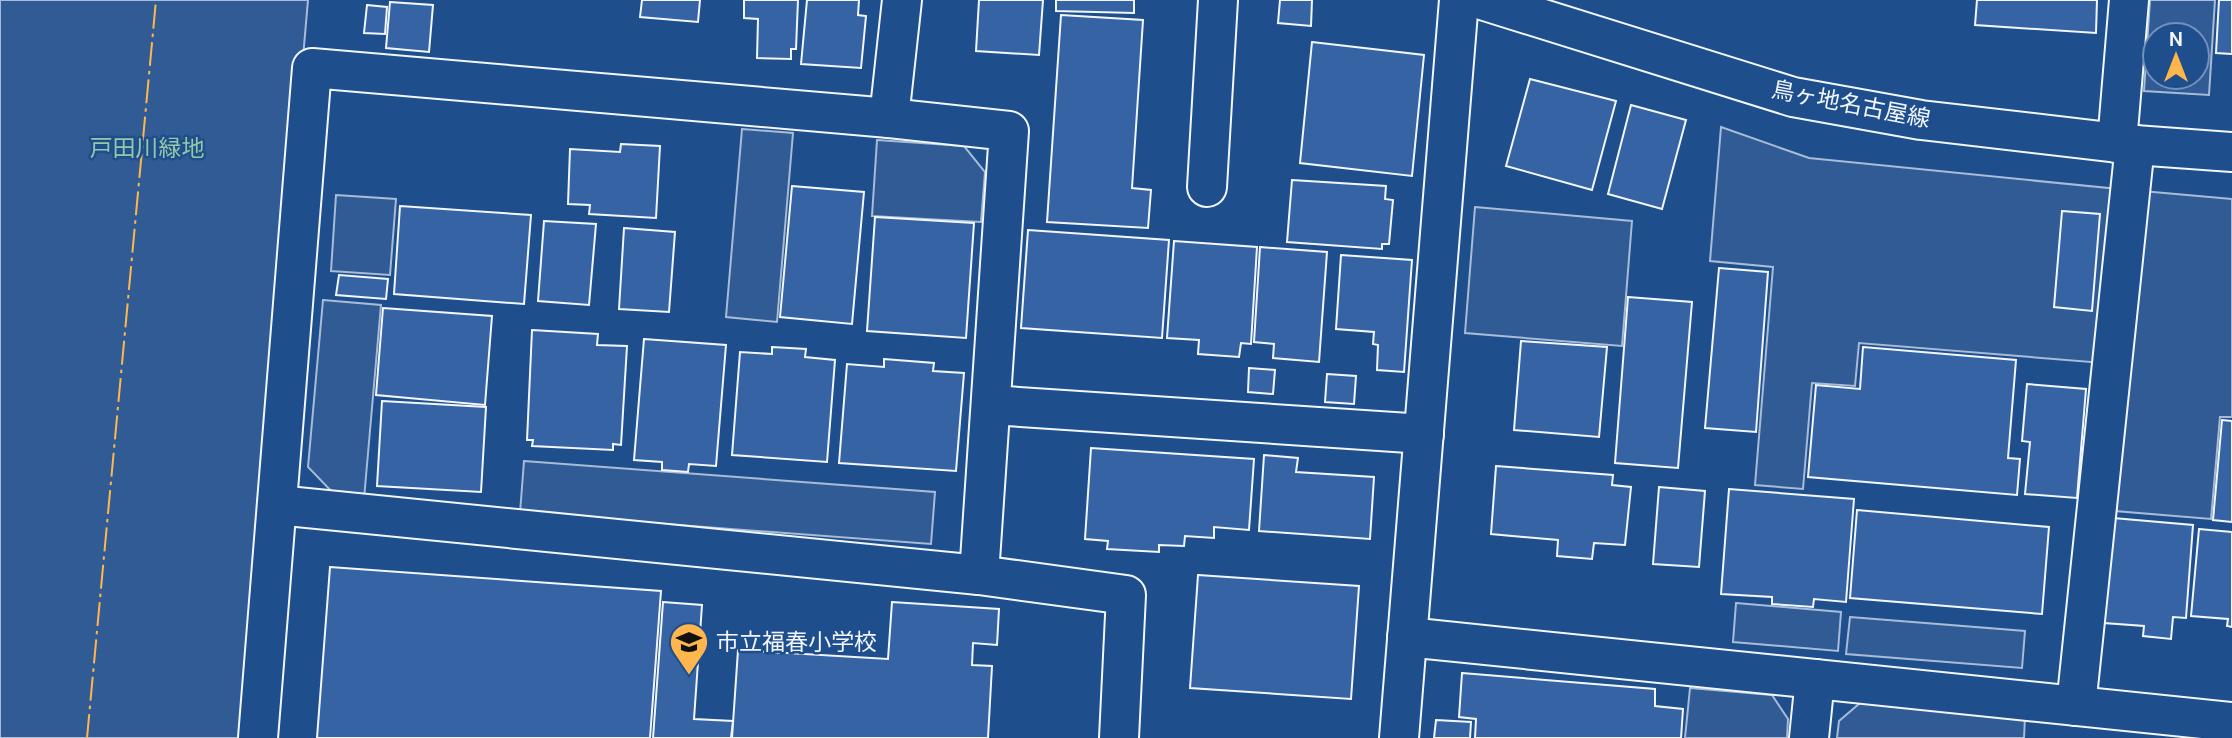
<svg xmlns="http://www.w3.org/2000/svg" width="2232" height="738" viewBox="0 0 2232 738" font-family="'DM Sans','Noto Sans JP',sans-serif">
	<rect width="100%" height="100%" fill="#1f4e8c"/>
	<g fill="#305b95" stroke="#a8bbd7" stroke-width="2" fill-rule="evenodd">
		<polygon points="0,0 308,0 244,738 0,738"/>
		<path d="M2150,0H2215L2209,95L2144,91ZM2155,35H2197V77H2155Z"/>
		<polygon points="1721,127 1809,158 2118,189 2103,363 1859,343 1855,386 1812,383 1803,489 1755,485 1773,267 1710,261"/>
		<polygon points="742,129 793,133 777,322 726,317"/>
		<polygon points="877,140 964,146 985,172 981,222 872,216"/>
		<polygon points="2142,191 2232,199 2232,417 2220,417 2211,519 2115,511"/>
		<polygon points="336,195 396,199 390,275 331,271"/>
		<polygon points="1475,207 1632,221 1622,346 1465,333"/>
		<polygon points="323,300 381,305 364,499 336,496 308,467"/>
		<polygon points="524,461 935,492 931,544 520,513"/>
		<polygon points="1736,603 1841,612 1838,651 1733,642"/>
		<polygon points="1850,617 2025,631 2022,668 1846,654"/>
		<polygon points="1690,688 1772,695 1788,719 1787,738 1685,738"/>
		<polygon points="1860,703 2025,717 2024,738 1837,738 1839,721"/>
	</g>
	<g fill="#3563a3" stroke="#f2f6ff" stroke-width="2">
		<polygon points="642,0 700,0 698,22 640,17"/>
		<polygon points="744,0 798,0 796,49 791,49 791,59 757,58 758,19 744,18"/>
		<polygon points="807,0 859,0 858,15 866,16 861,68 801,64"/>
		<polygon points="979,0 1043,0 1039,55 976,51"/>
		<polygon points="1056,0 1134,0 1134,13 1056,11"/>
		<polygon points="1280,0 1312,0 1311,26 1278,23"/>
		<polygon points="1977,0 2097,0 2096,33 1975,25"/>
		<polygon points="2219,0 2232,0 2232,54 2216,53"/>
		<polygon points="390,2 433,5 429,52 386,48"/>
		<polygon points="367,5 387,7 385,34 364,33"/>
		<polygon points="1061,15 1143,20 1132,188 1151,190 1148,228 1047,222"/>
		<polygon points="1312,42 1424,55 1412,176 1300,163"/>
		<polygon points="1530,79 1616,101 1592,190 1506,166"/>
		<polygon points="1631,105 1686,120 1662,209 1608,194"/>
		<polygon points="621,144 660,146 656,218 589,214 590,205 568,204 570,149 620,152"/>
		<polygon points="1292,180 1386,186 1385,199 1393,200 1389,244 1382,244 1382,249 1287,242"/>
		<polygon points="792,186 864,192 852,324 780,317"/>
		<polygon points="400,206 531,215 524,304 394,294"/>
		<polygon points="2062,211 2100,214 2092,311 2054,307"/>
		<polygon points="875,217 974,223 966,338 867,331"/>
		<polygon points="544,221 596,224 589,305 538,301"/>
		<polygon points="624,228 675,232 669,312 619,309"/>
		<polygon points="1028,230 1169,240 1162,338 1021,328"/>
		<polygon points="1174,241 1257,247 1251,344 1241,343 1239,357 1198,354 1199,340 1167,338"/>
		<polygon points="1260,247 1327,252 1319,362 1273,358 1274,344 1254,342"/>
		<polygon points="1341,255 1412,260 1404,372 1377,370 1378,345 1373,344 1374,332 1336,329"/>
		<polygon points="1719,268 1768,272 1756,432 1705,428"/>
		<polygon points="339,275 388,279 386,299 336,295"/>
		<polygon points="1628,297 1692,302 1678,468 1615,463"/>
		<polygon points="383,308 492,316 485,405 376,395"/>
		<polygon points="532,330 598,334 597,345 627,346 621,445 613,444 613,450 532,446 533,440 527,440"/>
		<polygon points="644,339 726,345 716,466 689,464 688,472 662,470 662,462 634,460"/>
		<polygon points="1521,341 1607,347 1599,437 1514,430"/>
		<polygon points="772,347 806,349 805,357 835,360 827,462 732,455 740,352 772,354"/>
		<polygon points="1863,347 2016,360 2008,458 2020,459 2017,495 1808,477 1816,385 1860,389"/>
		<polygon points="884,359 934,363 933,371 964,373 956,471 839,463 847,364 884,367"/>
		<polygon points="1249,368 1275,370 1273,394 1248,392"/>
		<polygon points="1327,374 1356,376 1354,404 1325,402"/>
		<polygon points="2027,384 2086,389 2077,498 2025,494 2030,442 2022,441"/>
		<polygon points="382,401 486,407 481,492 377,486"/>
		<polygon points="2222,420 2232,421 2232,522 2213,520"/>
		<polygon points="1091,448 1254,459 1249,530 1214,527 1214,538 1185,536 1184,546 1159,545 1159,552 1107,549 1108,541 1085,539"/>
		<polygon points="1264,455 1298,458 1296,472 1374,477 1370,539 1259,531"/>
		<polygon points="1496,466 1613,475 1612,485 1631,487 1625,545 1594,543 1592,559 1557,556 1558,540 1491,534"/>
		<polygon points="1659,487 1705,491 1699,567 1653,564"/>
		<polygon points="1729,489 1854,499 1846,602 1814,599 1813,607 1772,604 1772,597 1721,594"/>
		<polygon points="1857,510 2049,527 2042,614 1850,598"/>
		<polygon points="2113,518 2193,525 2186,618 2173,617 2171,639 2143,636 2144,626 2104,623"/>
		<polygon points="2199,529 2232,532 2232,627 2227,626 2228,619 2191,616"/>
		<polygon points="330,567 661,591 650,738 317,738"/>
		<polygon points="1198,575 1359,586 1351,699 1190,688"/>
		<polygon points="663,602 702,605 694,719 733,721 731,738 653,738"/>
		<polygon points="892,602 999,609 997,645 973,643 972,665 992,666 988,738 732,738 738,650 888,659"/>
		<polygon points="1462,673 1655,689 1655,706 1683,709 1681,738 1475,738 1476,719 1459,717"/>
		<polygon points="1436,720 1471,722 1470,738 1434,738"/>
	</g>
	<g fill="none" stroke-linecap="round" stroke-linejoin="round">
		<g stroke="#f2f6ff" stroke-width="42">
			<g id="minor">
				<polyline points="889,118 902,0"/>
				<polyline points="2117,143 2129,0"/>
				<polyline points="1207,187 1218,0"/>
				<polyline points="991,405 1424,434"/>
				<polyline points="277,505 979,575 1126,595 1119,738"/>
				<polyline points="1407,637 2232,722"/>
				<polyline points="2076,706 2135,145"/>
				<polyline points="258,738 312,68 889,118 1009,131 979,575"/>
				<polyline points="1399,738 1459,0"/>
				<polyline points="1809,738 1815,679"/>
			</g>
		</g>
		<g stroke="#f2f6ff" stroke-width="42">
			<polyline id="major" points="1482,0 1793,97 1921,120 2135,145 2232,152"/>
		</g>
		<use href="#minor" stroke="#1f4e8c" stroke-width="38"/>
		<use href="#major" stroke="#1f4e8c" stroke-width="38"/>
		<polyline stroke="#ffb74d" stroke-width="2" stroke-dasharray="24 5 3.5 5" stroke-linecap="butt" points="87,738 156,0"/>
	</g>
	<defs>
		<g id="school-pin" transform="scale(2.0125)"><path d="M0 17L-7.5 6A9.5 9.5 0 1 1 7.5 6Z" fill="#ffb74d" stroke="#1f4e8c"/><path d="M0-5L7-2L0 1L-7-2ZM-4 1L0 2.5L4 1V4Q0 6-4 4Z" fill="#111"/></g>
	</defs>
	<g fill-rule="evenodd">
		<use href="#school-pin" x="689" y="642"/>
	</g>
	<g text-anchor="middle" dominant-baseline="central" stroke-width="5" stroke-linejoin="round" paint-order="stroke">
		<g font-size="23" fill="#f2f6ff" stroke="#1f4e8c">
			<text transform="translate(1851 104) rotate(11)">鳥ヶ地名古屋線</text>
		</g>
		<g font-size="23" fill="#97c8a6" stroke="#1f4e8c">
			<text x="147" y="148">戸田川緑地</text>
		</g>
		<g font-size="23" fill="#f2f6ff" stroke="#1f4e8c" text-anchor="start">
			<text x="716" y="642">市立福春小学校</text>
		</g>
	</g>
	<g transform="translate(2176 56)"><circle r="33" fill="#1f4e8c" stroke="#7391ba" stroke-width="2"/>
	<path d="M0-5L12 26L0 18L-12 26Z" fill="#ffb74d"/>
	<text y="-10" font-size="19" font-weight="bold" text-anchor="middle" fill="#f2f6ff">N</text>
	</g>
</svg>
